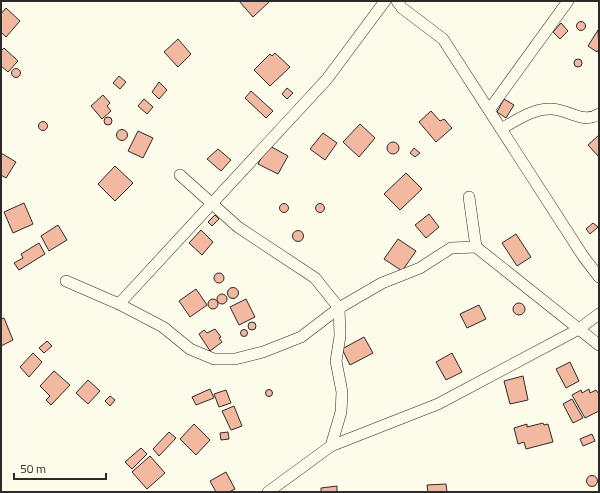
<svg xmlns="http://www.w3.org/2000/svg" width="600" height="493" viewBox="0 0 600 493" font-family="'Titillium Web',sans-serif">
	<rect width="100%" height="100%" fill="#fdfbea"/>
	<g fill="#f2b8a0" stroke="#2b2b2b">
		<polygon points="239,1 270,1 253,17"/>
		<polygon points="6,8 20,21 6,37 1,32 1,14"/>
		<circle cx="581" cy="26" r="4.5"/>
		<polygon points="561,23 568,31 560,39 553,32"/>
		<polygon points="598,30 599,49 597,52 588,46"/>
		<polygon points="178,39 191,54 178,67 164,52"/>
		<polygon points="4,48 18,61 8,72 1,66 1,51"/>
		<polygon points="275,53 290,67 270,86 254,70 270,54 272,56"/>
		<circle cx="578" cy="63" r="4"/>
		<circle cx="16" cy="73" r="4.5"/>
		<polygon points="119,76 126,82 120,89 113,83"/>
		<polygon points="159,82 167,90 159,99 152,92"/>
		<polygon points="287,88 293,93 287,99 282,94"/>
		<polygon points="251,91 273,111 266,118 245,98"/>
		<polygon points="103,95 110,103 107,106 111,111 102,119 91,106"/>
		<polygon points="144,99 153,107 147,114 138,106"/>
		<polygon points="504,99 514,105 506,118 497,112"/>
		<polygon points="431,111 440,121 444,119 452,128 436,142 419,122"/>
		<circle cx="108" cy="121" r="4"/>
		<circle cx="43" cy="126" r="4.5"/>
		<polygon points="360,124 375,138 359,157 343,142"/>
		<circle cx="122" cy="135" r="5.5"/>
		<polygon points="138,131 153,138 143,158 128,151"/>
		<polygon points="323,133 337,143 325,160 310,149"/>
		<polygon points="599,135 599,157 588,145"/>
		<circle cx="393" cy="148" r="6"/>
		<polygon points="268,145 288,156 278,174 258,164"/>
		<polygon points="414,148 420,153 415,157 410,153"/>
		<polygon points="218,149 231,160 221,171 207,159"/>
		<polygon points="1,153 16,162 6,178 1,175"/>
		<polygon points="115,166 133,183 115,201 98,184"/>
		<polygon points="406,173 422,189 400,210 384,194"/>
		<polygon points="24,203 33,224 13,233 4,212"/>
		<circle cx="320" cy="208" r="4.5"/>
		<circle cx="284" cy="208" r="4.5"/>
		<polygon points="429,214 439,227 426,238 415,225"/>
		<polygon points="215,215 219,219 212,226 208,222"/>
		<polygon points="593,223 598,227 590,234 586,229"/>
		<polygon points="58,225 67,240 49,251 41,236"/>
		<polygon points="201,230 213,242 202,255 189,243"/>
		<circle cx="298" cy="236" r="5.5"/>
		<polygon points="516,234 531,257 517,266 502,243"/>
		<polygon points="398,239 416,251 402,271 384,259"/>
		<polygon points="39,243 45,254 19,270 14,263 23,258 21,254"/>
		<circle cx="219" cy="278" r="5"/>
		<circle cx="233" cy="293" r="5.5"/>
		<polygon points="196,289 207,305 190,317 179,301"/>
		<circle cx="222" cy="299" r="5"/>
		<polygon points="246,299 255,317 239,325 230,307"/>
		<circle cx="213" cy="304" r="5"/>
		<circle cx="519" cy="309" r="6"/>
		<polygon points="479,305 486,319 467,328 460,314"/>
		<polygon points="4,318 13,340 1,346 1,319"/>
		<circle cx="252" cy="326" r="4"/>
		<polygon points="215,329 221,337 219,338 222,342 210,351 199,334 204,330 207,333"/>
		<circle cx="244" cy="333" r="3.5"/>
		<polygon points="364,337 373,353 350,365 342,349"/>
		<polygon points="47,341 52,346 44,353 39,348"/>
		<polygon points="33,353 42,362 29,377 20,367"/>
		<polygon points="452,353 462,372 446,380 436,362"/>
		<polygon points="570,362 579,381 566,388 556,369"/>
		<polygon points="54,371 70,385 51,405 46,400 50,396 40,386"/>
		<polygon points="523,376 528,400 510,404 504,381"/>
		<polygon points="88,380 100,391 88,404 76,393"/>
		<polygon points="210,389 214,398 196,405 192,397"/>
		<polygon points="589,389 590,393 596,390 599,394 599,411 585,418 572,395 581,390 582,393"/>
		<circle cx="269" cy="393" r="3.5"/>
		<polygon points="226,390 231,403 219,407 214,394"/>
		<polygon points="110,396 115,400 110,406 105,401"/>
		<polygon points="572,399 583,418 573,423 563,404"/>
		<polygon points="234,406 242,426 231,430 222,411"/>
		<polygon points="543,423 544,425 548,424 553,442 526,449 524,442 518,444 514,428 527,424 527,427"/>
		<polygon points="194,424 210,440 196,455 180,439"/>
		<polygon points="169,432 176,438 159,456 153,449"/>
		<polygon points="228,432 229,439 221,440 220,433"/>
		<polygon points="592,434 595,441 583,446 580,439"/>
		<polygon points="141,448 147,454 132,469 125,462"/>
		<polygon points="150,456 165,473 147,489 132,472"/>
		<polygon points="226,472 235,489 229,492 216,492 210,481"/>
		<circle cx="592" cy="481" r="5.5"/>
		<polygon points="446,484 447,492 428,492 427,485"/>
		<polygon points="337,486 337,492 321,492 321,488"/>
	</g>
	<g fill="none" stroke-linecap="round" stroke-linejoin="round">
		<g stroke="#2b2b2b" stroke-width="12">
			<g id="minor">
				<polyline points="397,1 402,8 443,39 583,256 599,277"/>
				<polyline points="489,110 568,1"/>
				<path d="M501,129C517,120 532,109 550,109C567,108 582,125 599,114"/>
				<polyline points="180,175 238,227 315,278 339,308 340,336 336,361 342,392 341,412 331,446 268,492"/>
				<polyline points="469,197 476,247 599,345"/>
				<polyline points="66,281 119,304 163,327 190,349 214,359 235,359 263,352 301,337 339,308 382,283 420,268 451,248 476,247"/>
				<polyline points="119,304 327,79 385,1"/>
				<polyline points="331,446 438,404 579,329 599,314"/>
			</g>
		</g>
		<use href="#minor" stroke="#fdfbea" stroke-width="11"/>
	</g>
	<rect width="600" height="493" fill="none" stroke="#2b2b2b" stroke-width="4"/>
	<path d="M14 473v6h92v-6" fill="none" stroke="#2b2b2b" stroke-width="2"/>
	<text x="20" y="473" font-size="12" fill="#2b2b2b" stroke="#fdfbea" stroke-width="3" paint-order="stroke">50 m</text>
</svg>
